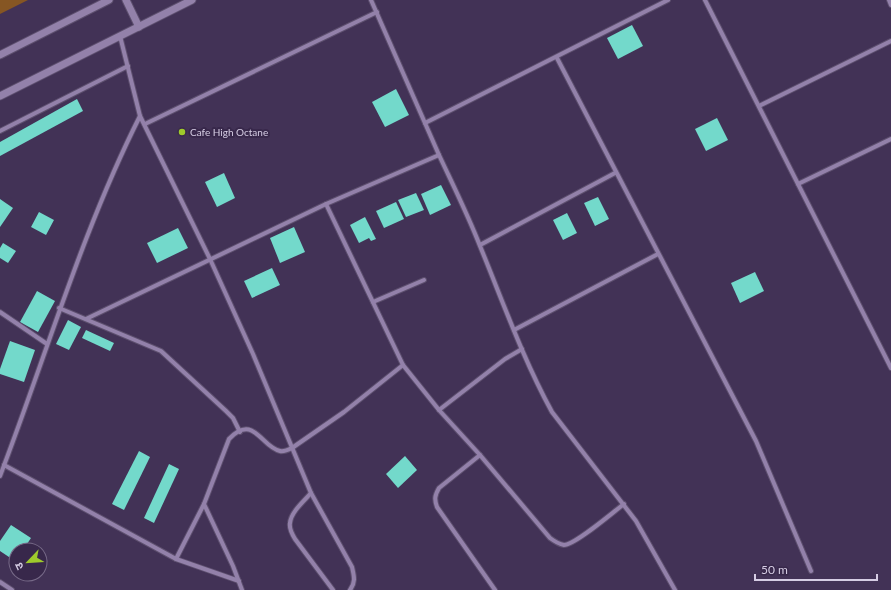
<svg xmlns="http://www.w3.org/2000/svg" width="891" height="590" viewBox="0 0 891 590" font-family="Lato,'Noto Sans Devanagari',sans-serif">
	<rect width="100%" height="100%" fill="#423256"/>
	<polygon fill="#865623" points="0,0 28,0 0,14"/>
	<g fill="#73d9cb">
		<polygon points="632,25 643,46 618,59 607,38"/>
		<polygon points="396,89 409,115 385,127 372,102"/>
		<polygon points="77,99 83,111 0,156 0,142"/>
		<polygon points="717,118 728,140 706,151 695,129"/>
		<polygon points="224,173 235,198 217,207 205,182"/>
		<polygon points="441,185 451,205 430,215 421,194"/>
		<polygon points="416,193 424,210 406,217 398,200"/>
		<polygon points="598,197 609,219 595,226 584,203"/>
		<polygon points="0,199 13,208 0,227"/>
		<polygon points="396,202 404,219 384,228 376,211"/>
		<polygon points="39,212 54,220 46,235 31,227"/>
		<polygon points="567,213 577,233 563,240 553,220"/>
		<polygon points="365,217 376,239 371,241 369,238 359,243 350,225"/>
		<polygon points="294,227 305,252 280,263 270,238"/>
		<polygon points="178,228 188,248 157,263 147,243"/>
		<polygon points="3,243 16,251 8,263 0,258 0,248"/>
		<polygon points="272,268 280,285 252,298 244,281"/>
		<polygon points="755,272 764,291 740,303 731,283"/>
		<polygon points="37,291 55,301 38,332 20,322"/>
		<polygon points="68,320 81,327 69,350 56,344"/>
		<polygon points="86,330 114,343 110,351 82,338"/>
		<polygon points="10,341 35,350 24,382 0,374 0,369"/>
		<polygon points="139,451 150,457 124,510 112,504"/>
		<polygon points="405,456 417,470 398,488 386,474"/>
		<polygon points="169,464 179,469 154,523 144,518"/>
		<polygon points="11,525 31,538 23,550 16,550 15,561 0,551 0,541"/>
	</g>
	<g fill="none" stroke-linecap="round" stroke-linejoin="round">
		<g stroke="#5d4f6e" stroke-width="6">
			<g id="minor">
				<polyline points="371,0 439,155"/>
				<polyline points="705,0 891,368"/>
				<polyline points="889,0 891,5"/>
				<path d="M120,36L140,116L210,259L253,354L311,493L352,567C354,576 356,582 350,590"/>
				<polyline points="557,58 756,441 811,571"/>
				<polyline points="759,106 891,41"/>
				<polyline points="425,123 668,0"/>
				<polyline points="145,124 377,12"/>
				<polyline points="0,131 128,66"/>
				<polyline points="798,184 891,139"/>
				<path d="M326,204L403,365L439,410L480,455L550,538C554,541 558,544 564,545C575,545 613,512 624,504"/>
				<polyline points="480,245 615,173"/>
				<polyline points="373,302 424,280"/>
				<polyline points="59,308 161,351 226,411 233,418 240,432"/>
				<polyline points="0,312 47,344"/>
				<path d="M86,319L326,204L439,155C453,185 468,215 480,246C503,302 523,359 552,412L636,521L675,590"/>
				<polyline points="514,330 658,254"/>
				<polyline points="439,410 505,359 522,349"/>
				<path d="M480,455L439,488C435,495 434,499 437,507L495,590"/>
				<polyline points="4,465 176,559 239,581"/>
				<path d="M0,476C46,356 82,231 140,116"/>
				<path d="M311,493C304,501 291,512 290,523C289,528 292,534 295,539L333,590"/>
				<polyline points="204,504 233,566 242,590"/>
				<path d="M176,559L204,504L229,439C254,413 261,447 280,451C284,452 288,450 292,448L344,412L403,365"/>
				<polyline points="0,582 12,590"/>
			</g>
		</g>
		<g stroke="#5d4f6e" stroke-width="9">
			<g id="tertiary">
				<polyline points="126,0 139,27"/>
				<polyline points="0,55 109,0"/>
				<polyline points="0,96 192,0"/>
			</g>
		</g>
		<use href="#minor" stroke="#9381aa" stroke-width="4"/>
		<use href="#tertiary" stroke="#9381aa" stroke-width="7"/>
	</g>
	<circle fill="#9fca2c" stroke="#38284b" stroke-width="1.5" cx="182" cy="132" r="4"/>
	<g text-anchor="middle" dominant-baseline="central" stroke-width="4" stroke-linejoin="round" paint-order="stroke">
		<g font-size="10" fill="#d6cde4" stroke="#38284b" text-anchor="start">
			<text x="190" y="132">Cafe High Octane</text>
		</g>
	</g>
	<g transform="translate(28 562) rotate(245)"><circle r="19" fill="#38284b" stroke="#776a88"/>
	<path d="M0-3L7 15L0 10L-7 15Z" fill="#9fca2c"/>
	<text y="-6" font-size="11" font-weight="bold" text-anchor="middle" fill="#d6cde4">उ</text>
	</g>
	<path d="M755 574v6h122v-6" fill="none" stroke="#d6cde4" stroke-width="2"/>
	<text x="761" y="574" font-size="12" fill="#d6cde4" stroke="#38284b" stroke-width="3" paint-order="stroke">50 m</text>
</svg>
